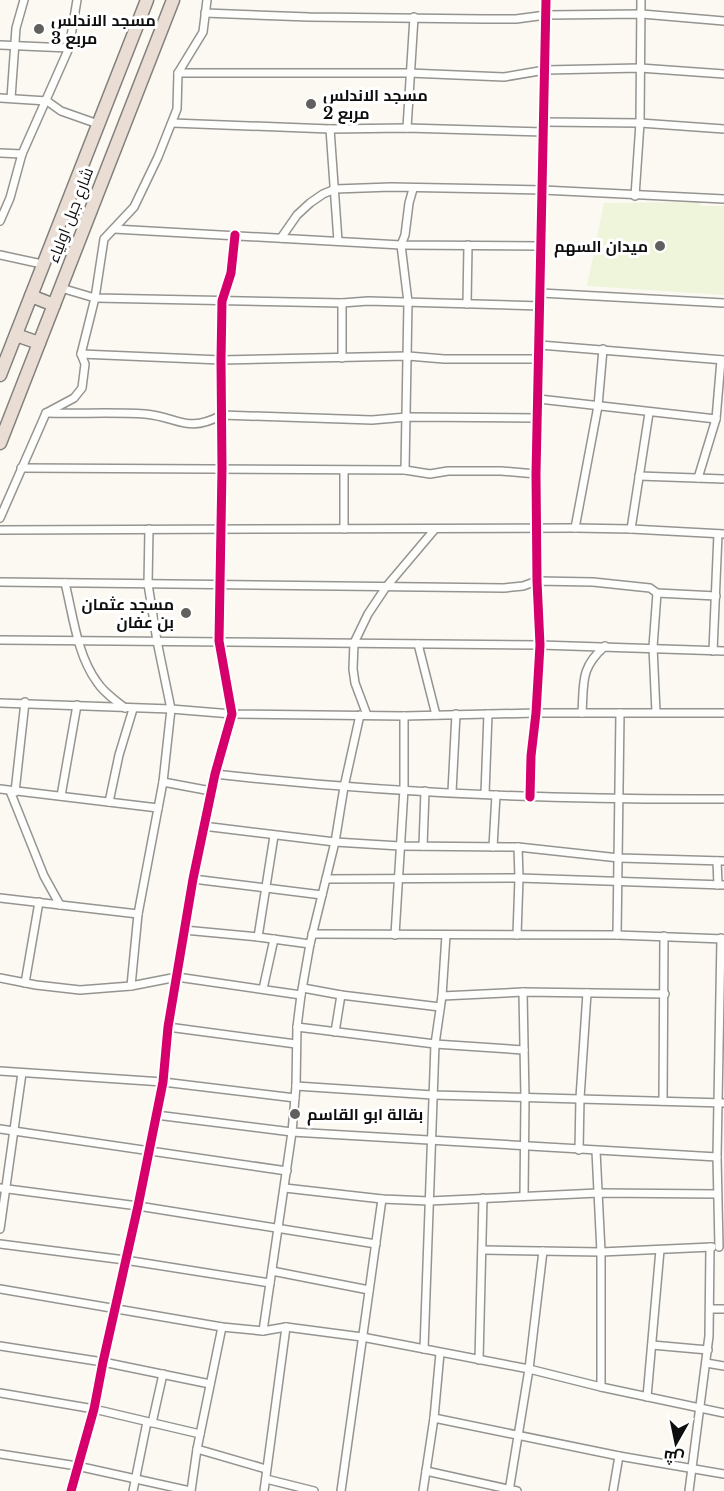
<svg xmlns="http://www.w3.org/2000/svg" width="724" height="1491" viewBox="0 0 724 1491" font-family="'Libre Baskerville',Cairo,serif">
	<rect width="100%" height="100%" fill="#fbf9f2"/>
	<polygon fill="#eff5db" points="700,202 701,206 724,206 724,295 587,286 604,203"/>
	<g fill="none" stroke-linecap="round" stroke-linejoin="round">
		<g stroke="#959491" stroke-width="10">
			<g id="street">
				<polyline points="205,13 309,17 484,19 516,19 546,15 642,14 724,21"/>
				<polyline points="0,45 69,48"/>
				<polyline points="178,73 409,73 504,77 545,70 640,68 724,74"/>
				<polyline points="0,98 47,101 61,111 98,124"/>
				<polyline points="11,98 16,28 24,0"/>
				<polyline points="544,122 640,123 724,129"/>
				<polyline points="172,123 330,129 407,128 544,132"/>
				<polyline points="407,128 414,17"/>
				<polyline points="330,129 338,241"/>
				<polyline points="0,153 22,154"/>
				<polyline points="635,196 640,123 641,0"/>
				<polyline points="0,221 10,198 22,154 69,48 77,0"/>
				<polyline points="114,229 401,245 542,246"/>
				<polyline points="281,238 297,215 310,203 323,194 335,189 391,187 543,190 724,199"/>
				<polyline points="0,255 42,264"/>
				<polyline points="61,288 95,298 342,303 368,301 541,306"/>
				<polyline points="541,293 724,303"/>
				<polyline points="342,303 342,358"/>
				<polyline points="467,304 468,245"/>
				<polyline points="540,345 724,360"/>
				<polyline points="81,354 221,360 408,356 444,359 540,359"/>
				<polyline points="539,399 716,419"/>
				<path d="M46,413C79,414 113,412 145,414C179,417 186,434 222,415L372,420L407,417L538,418"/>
				<polyline points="21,468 405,470 430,474 448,471 501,471 536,474"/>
				<polyline points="344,470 344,529"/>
				<polyline points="405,470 408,302 401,245 405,235 409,203 413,189"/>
				<polyline points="639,476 724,479"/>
				<polyline points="698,478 716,419 721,360"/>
				<polyline points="0,518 46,413 74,398 82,388 85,364 81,354 95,298 104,239 134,207 158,157 177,109 178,73 203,32 207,0"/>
				<polyline points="575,528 598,406 603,349"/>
				<polyline points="631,529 649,413"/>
				<polyline points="0,530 575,528 631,529 724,534"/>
				<polyline points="0,582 504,588 523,586 537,581 593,582 650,588 657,593 716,596"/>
				<path d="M65,583C73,615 77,655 97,682C104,693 115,700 125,708"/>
				<polyline points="0,640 540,645 724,651"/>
				<polyline points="418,644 436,715"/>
				<polyline points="713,651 718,534"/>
				<polyline points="0,703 171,709 232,714 404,716 536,713 724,713"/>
				<polyline points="656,712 653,647 657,593"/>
				<path d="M582,713C584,682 580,668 605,646"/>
				<polyline points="367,715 355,683 353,669 354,643 368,614 386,587 435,529"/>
				<path d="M215,774C384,793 554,800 724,799"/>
				<polyline points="163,782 211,791"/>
				<polyline points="0,789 158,808"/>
				<polyline points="10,791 44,876 60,905"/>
				<polyline points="15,792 25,702"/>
				<polyline points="452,792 456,714"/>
				<polyline points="485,794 488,714"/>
				<polyline points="61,796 77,705"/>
				<polyline points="530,797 531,756 536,713 540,645 537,581 536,474 546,0"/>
				<polyline points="109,802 119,755 133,709"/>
				<polyline points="203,826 335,842 400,846 518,847 619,858 724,861"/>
				<polyline points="423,846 425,791"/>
				<polyline points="493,847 496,795"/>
				<polyline points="717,861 718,885"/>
				<polyline points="193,879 322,895"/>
				<polyline points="326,879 519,878 724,885"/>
				<polyline points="0,898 138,914"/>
				<polyline points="184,930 258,937 310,944"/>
				<polyline points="312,934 617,935 724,939"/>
				<polyline points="395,935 404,789 404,716"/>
				<polyline points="517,935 519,878 518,847"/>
				<polyline points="617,935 620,713"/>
				<polyline points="258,937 274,836"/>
				<polyline points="0,978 36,985 80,990 131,986 177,977 301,995"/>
				<polyline points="25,983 39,902"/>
				<polyline points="131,986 138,914 163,782 171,709 157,641 148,584 149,529"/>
				<polyline points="303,988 341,995 440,1007"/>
				<polyline points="263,989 274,939"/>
				<polyline points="523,992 525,1098 524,1196"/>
				<polyline points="442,996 523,992 665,994"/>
				<polyline points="168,1027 296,1044"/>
				<polyline points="297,1027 435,1044 524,1050"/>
				<polyline points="335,1032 341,995"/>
				<polyline points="0,1071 163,1082 295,1098"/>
				<polyline points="296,1086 433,1095 724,1103"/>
				<polyline points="663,1101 664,936"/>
				<polyline points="156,1115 292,1132 717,1157"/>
				<polyline points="0,1129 287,1171"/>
				<polyline points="579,1150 580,1098 587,993"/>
				<polyline points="596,1151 601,1252 601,1387"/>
				<polyline points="0,1188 138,1206 376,1244"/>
				<polyline points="285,1188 382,1199 429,1201 598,1193 717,1194"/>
				<polyline points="0,1229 22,1073"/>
				<polyline points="0,1244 125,1260 270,1283"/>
				<polyline points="719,1247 717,1157 721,938"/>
				<polyline points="483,1250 601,1252 712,1247"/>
				<polyline points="272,1271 369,1290"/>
				<polyline points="0,1289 222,1327 263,1331 286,1327 362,1337 529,1369 601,1387 724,1413"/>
				<polyline points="710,1309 724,1309"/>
				<polyline points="263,1331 292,1132 296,1086 297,1027 301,995 310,944 335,842 344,787 360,715"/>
				<polyline points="652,1345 708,1350"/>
				<polyline points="0,1346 103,1362 210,1384"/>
				<polyline points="424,1349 435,1044 442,996 446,935"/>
				<polyline points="479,1360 483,1198"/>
				<polyline points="706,1363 724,1366"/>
				<polyline points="0,1393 94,1409 200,1434"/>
				<polyline points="647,1397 660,1250"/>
				<polyline points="434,1418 619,1456 724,1474"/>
				<polyline points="152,1423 163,1374"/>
				<polyline points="197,1449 266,1469"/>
				<polyline points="0,1454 77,1466 190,1491"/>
				<polyline points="426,1471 517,1491"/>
				<polyline points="266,1479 314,1491"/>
				<polyline points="71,1491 94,1409 103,1362 138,1206 163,1082 168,1027 193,879 215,774 232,714 219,641 222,469 221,360 222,301 231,273 235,235"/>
				<polyline points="133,1491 147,1422"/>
				<polyline points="191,1491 197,1449 222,1327"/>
				<polyline points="264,1491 286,1327"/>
				<polyline points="341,1491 382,1199"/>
				<polyline points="423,1491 434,1418 440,1353"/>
				<polyline points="509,1491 529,1369 543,1251"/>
				<polyline points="613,1491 619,1456"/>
				<polyline points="689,1491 709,1336 710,1247"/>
			</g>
		</g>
		<g stroke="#82817e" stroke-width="15">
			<g id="highway">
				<polyline points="31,296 54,305"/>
				<polyline points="16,335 39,343"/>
				<polyline points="0,375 147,0"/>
				<polyline points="0,443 173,0"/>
			</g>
		</g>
		<use href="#street" stroke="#fefefd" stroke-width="7"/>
		<use href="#highway" stroke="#eaded4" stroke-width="12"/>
		<g stroke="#fff" stroke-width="13">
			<g id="cycleway">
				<polyline points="530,797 531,756 536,713 540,645 537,581 536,474 546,0"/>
				<polyline points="71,1491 94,1409 103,1362 138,1206 163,1082 168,1027 193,879 215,774 232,714 219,641 222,469 221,360 222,301 231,273 235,235"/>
			</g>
		</g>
		<use href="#cycleway" stroke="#d6006c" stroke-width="9"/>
	</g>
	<g fill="#61605e" stroke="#fff" stroke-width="2">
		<circle cx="39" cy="29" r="6"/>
		<circle cx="311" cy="104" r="6"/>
		<circle cx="660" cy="246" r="6"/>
		<circle cx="186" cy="613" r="6"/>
		<circle cx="295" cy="1114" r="6"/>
	</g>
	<g text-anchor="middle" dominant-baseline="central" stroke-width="6" stroke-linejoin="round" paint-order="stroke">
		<g font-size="16" font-weight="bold" fill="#0e0e0e" stroke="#fff" text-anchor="start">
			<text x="51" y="20">مسجد الاندلس<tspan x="51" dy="18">مربع 3</tspan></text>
			<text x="323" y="95">مسجد الاندلس<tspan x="323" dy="18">مربع 2</tspan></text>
			<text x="648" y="246" text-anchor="end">ميدان السهم</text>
			<text x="174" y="604" text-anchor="end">مسجد عثمان<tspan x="174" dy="18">بن عفان</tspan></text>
			<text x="307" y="1114">بقالة ابو القاسم</text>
		</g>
		<g font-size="16" fill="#0e0e0e" stroke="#fff">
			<text transform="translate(70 215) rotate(-69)">شارع جبل اولياء</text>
		</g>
	</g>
	<g transform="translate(676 1443) rotate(189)" stroke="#ffffff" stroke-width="4.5" paint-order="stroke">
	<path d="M0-4.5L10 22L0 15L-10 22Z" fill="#0e0e0e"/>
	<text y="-9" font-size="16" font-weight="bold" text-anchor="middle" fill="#0e0e0e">ش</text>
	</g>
</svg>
